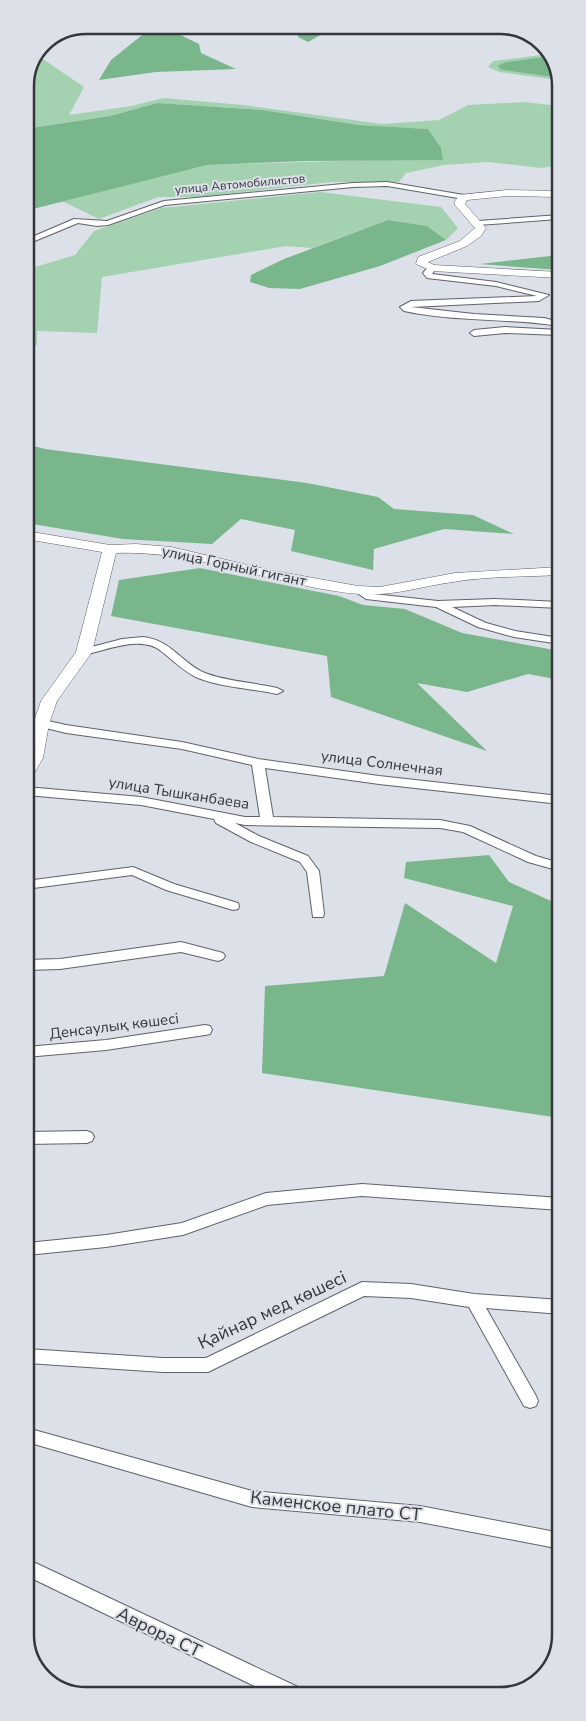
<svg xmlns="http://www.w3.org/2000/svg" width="586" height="1721" viewBox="0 0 586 1721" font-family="'Nunito Sans',sans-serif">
	<rect width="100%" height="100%" fill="#dce0e9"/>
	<g fill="#a4d2b1">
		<path d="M64,34L40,57L84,87L69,115L131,106L163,98L243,105L382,124L439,120L468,105L525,102L559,106V165L542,168L488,162L444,165L406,173L399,182H331L199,197H158L99,219L62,201L207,165L369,160L427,129L359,125L262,110L157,103L110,116L25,129V120L28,114C16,95 35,61 43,43Z"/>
		<polygon points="549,54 550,56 506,62 498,66 502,70 559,78 559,80 499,72 488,67 493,61"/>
		<polygon points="320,192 441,207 458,228 446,240 427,226 388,220 312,248 286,246 102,277 97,333 37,331 37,345 25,343 25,270 75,255 94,231 162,208"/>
	</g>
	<g fill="#7ab68c">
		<polygon points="160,25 199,44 201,53 236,69 156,72 99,80 111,60 151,28"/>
		<polygon points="299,25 338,25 308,42 298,37"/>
		<polygon points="550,56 559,70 559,78 502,70 497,66 506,62"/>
		<polygon points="157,103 262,110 359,125 428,129 441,148 443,160 306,161 207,165 25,211 25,174 35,167 25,154 25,129 110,116"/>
		<polygon points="388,220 427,226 446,240 380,266 300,289 269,288 250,282 251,275 284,259"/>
		<polygon points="559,255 559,270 480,264"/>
		<polygon points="26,444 45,449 307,483 378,497 394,509 473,515 514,534 444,529 374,549 373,570 291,551 295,530 241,519 212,544 123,539 26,523"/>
		<polygon points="200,568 339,596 363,605 405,609 462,633 560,651 560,680 528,674 467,692 417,683 487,751 331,697 327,656 111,616 119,580"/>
		<polygon points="489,855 509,882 560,905 560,1118 262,1073 265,986 384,976 405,903 496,963 513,906 404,878 406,862"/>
	</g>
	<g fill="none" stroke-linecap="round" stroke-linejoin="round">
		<g stroke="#5f626a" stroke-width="2">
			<g id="street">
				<polygon points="387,182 464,195 468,197 464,199 387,186 353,187 165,205 108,225 97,226 78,223 25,245 25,240 74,219 107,221 164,201 353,183"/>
				<polygon points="559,215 559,219 478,225 474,223 478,221"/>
				<path d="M429,266L436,268L432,274L496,282L549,295L539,301L411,307L474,314L544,318L559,322V326C508,318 455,322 404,311L400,307L411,301L537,296L496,286L427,278L423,273Z"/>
				<polygon points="505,327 559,330 559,335 505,333 474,336 470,333 474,330"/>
				<polygon points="358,587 373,594 438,601 495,599 560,602 560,608 495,605 452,607 486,623 515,631 560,638 560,644 514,637 478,627 436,607 366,599 353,590"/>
				<path d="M143,637C172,640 181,663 205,673C228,682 253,682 277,688L283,691L277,694C251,688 223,688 198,678C184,672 173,660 161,651C141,635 107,650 84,655L79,652L80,650L122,639Z"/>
				<polygon points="26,716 66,725 182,742 258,759 379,776 560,796 560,804 379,784 265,768 273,817 440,820 470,826 536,856 560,863 560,871 528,862 463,832 440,828 245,825 235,823 259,836 308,856 319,871 324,914 323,917 313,917 307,872 300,862 251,842 216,823 214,819 141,805 26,795 26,787 141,797 245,817 260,817 252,765 182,749 66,733 26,723"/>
				<polygon points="133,867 174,884 238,903 239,906 238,909 233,910 166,890 132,875 26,889 26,881"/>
				<polygon points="181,942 223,953 225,956 223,959 218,961 181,952 60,969 26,970 26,960 60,959"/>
				<polygon points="205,1025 210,1026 212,1030 210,1034 205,1035 106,1050 26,1057 26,1047 106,1040"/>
				<polygon points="87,1131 92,1133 94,1137 92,1141 87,1143 26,1144 26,1132"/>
				<polygon points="362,1184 560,1198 560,1210 362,1196 267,1205 183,1235 106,1247 27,1255 27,1243 106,1235 182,1223 266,1193"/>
				<polygon points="362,1282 411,1284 474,1294 561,1300 561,1314 486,1308 536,1396 538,1401 536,1406 530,1408 524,1406 469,1307 411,1298 364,1296 208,1372 163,1372 27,1363 27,1349 163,1358 206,1358"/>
				<polygon points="27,1428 252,1491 420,1506 561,1533 561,1549 420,1522 252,1507 27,1442"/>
				<polygon points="27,1559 300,1688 302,1695 273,1695 27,1576"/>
			</g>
		</g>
		<g stroke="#5f626a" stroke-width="1">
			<g id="secondary">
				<polygon points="507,190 559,191 559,197 507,196 467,200 465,204 486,228 481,236 467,246 428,262 434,265 559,272 559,278 432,271 416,264 418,257 460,241 475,228 455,205 455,201 460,195"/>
				<path d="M26,531L110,545L136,544L171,547L269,570L358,586L380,587L455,573L560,567V575C525,577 488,576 453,582C422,586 391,597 359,594C277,587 199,550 116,553L92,652L57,701L49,724L43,758L32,777L26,778V759L33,724L41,701L76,652L102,552L26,539Z"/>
			</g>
		</g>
		<use href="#street" fill="#fff" fill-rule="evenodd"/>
		<use href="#secondary" fill="#fff" fill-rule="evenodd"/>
	</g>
	<g text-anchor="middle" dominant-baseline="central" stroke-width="4" stroke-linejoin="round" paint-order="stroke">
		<g font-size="12" fill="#343639" stroke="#dce0e9">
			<text transform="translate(240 184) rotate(-5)">улица Автомобилистов</text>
		</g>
		<g font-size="15" fill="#343639" stroke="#dce0e9">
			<text transform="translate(234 566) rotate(12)">улица Горный гигант</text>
			<text transform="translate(382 763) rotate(7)">улица Солнечная</text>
			<text transform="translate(179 793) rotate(9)">улица Тышканбаева</text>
			<text transform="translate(114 1026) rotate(-7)">Денсаулық көшесі</text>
		</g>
		<g font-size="18" fill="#343639" stroke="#dce0e9">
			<text transform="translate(272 1310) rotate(-25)">Қайнар мед көшесі</text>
			<text transform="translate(336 1506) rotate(6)">Каменское плато СТ</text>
			<text transform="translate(159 1632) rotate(26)">Аврора СТ</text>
		</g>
	</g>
	<path d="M0 0H586V1721H0ZM86 34H500A52 52 0 0 1 552 86V1635A52 52 0 0 1 500 1687H86A52 52 0 0 1 34 1635V86A52 52 0 0 1 86 34Z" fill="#dce0e9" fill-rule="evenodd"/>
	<path fill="none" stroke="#343639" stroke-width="2.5" d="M86 34H500A52 52 0 0 1 552 86V1635A52 52 0 0 1 500 1687H86A52 52 0 0 1 34 1635V86A52 52 0 0 1 86 34Z"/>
</svg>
